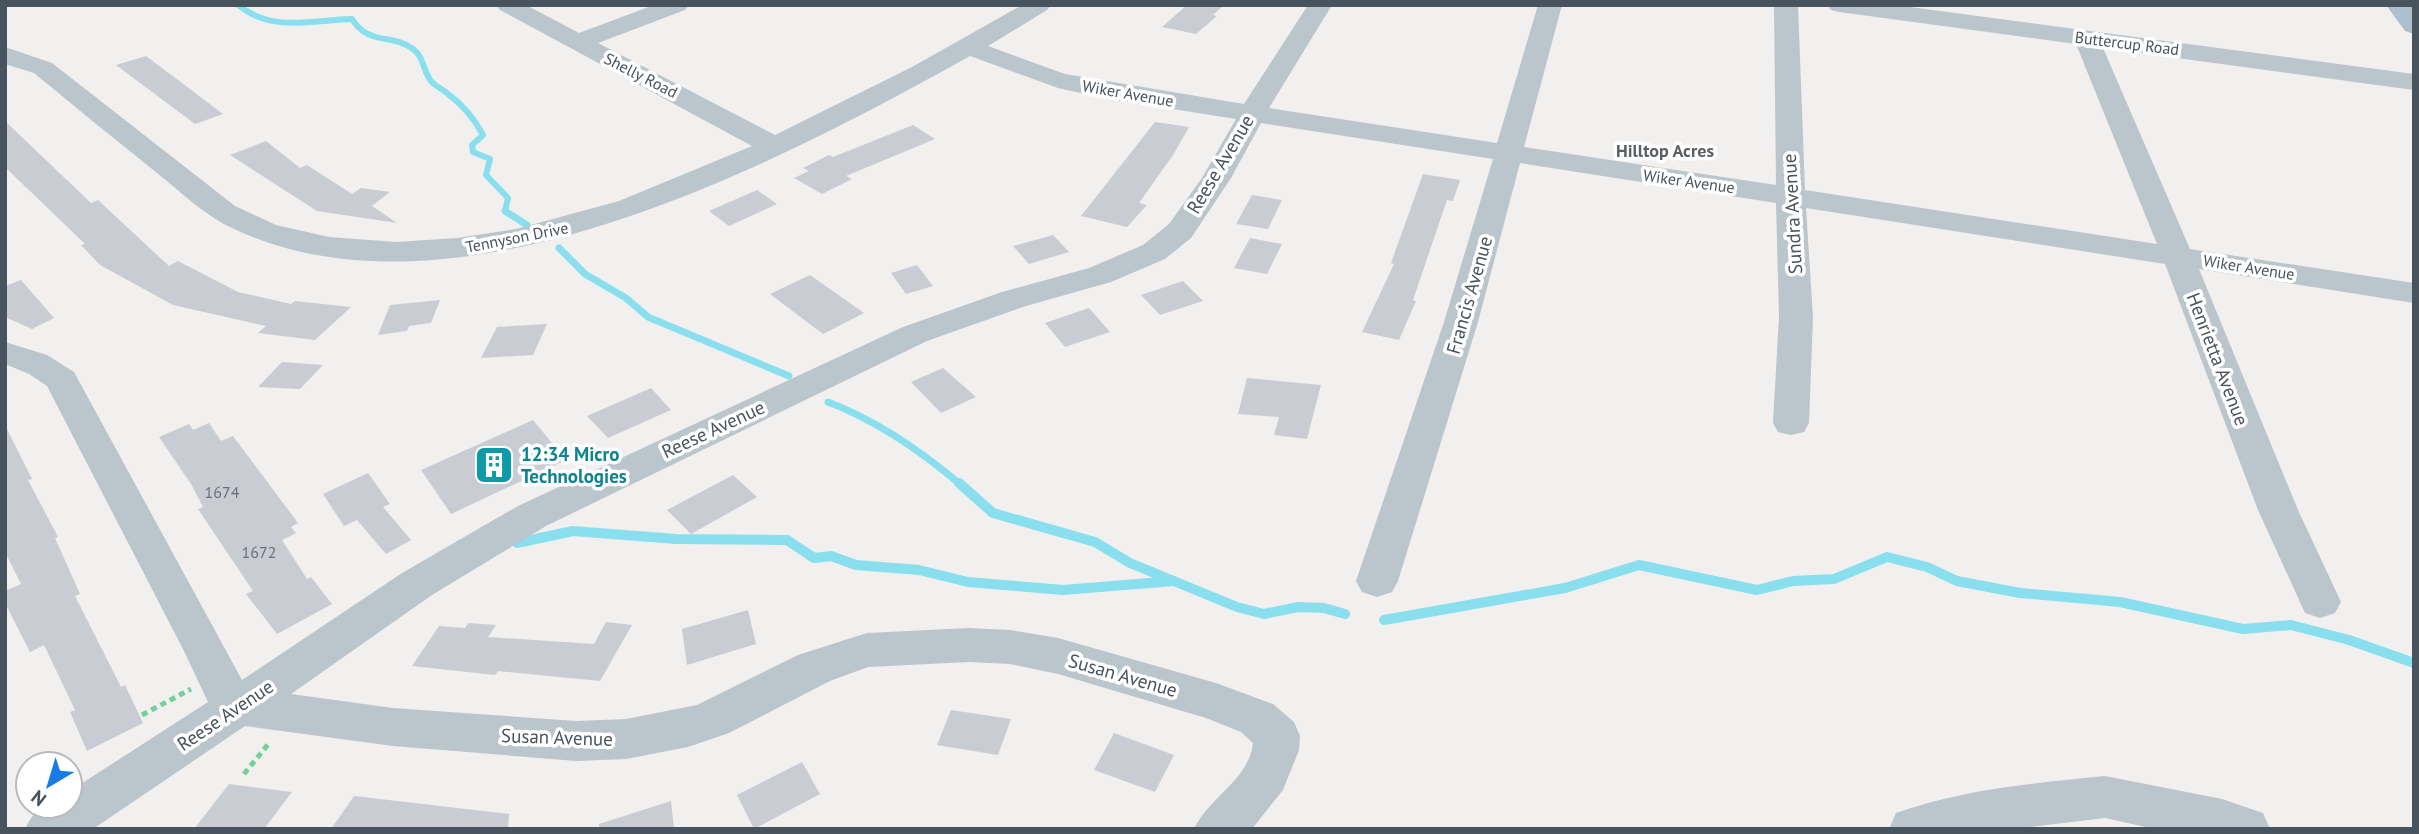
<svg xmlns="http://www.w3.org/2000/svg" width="2419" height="834" viewBox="0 0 2419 834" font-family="'PT Sans',sans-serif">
	<rect width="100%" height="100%" fill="#f2efef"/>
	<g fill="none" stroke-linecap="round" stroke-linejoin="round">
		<path stroke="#89dfee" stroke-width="6" d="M238,5C273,33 311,20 352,19C369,46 391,33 413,49C424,57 423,71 431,81C435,86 444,90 448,94C463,105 474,118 483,135L472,145L473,152L490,159L486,175L508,198L505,211L508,213"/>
		<g stroke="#89dfee" stroke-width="7">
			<polyline points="505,211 527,225"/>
			<polyline points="559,248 585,274 626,298 648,317 789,376"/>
			<path d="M828,402C878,421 921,451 961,485"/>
		</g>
		<g stroke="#89dfee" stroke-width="10">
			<polyline points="959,483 993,513 1095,542 1130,563 1237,607 1264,614 1298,607 1324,608 1345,614"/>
			<polyline points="517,543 573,531 676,539 787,540 814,558 831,556 856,565 919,570 968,582 1063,590 1174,581"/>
			<polyline points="1384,620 1565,588 1639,565 1757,590 1793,581 1834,579 1887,557 1927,567 1957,581 2020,593 2120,602 2243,629 2291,625 2349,640 2414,663"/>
		</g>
	</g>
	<g fill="#c9ccd2">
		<polygon points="1187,5 1224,5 1213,15 1217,16 1196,34 1162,27"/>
		<polygon points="146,56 223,114 195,124 116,65"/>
		<polygon points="5,121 91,203 98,200 169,266 178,261 238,292 291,304 295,301 351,307 315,340 258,333 266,326 173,305 100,265 81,245 85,244 5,167"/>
		<polygon points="1155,122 1189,127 1173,155 1139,203 1147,205 1127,227 1081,216"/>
		<polygon points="913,125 935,139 846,176 852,179 822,194 794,178 809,171 803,168 829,155 833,157"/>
		<polygon points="266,141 300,168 307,165 352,194 361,188 390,192 372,206 397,223 317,211 230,155"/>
		<polygon points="1423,174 1460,180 1453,201 1447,200 1413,300 1416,301 1399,340 1362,332 1394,264 1391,263"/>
		<polygon points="757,190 777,204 729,226 709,211"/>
		<polygon points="1252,195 1282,200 1268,229 1236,224"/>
		<polygon points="1053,235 1069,252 1029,264 1013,246"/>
		<polygon points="1250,238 1282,244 1267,274 1234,268"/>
		<polygon points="917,265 933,286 906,294 891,273"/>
		<polygon points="810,275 864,313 823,334 770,294"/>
		<polygon points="21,280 54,318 32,329 5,317 5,286"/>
		<polygon points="1183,281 1203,301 1160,315 1141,295"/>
		<polygon points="440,300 431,323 409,326 407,331 378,335 390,305"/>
		<polygon points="1089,308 1110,332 1065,347 1045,323"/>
		<polygon points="547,324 533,355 481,358 497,327"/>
		<polygon points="282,362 323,365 300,389 258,387"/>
		<polygon points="943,368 976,397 941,413 911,382"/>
		<polygon points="1247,378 1321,385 1307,439 1274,435 1279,417 1238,414"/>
		<polygon points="651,388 671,410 608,438 587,416"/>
		<polygon points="533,420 566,460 451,514 421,470"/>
		<polygon points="209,423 221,441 233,436 298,523 291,527 296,533 282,540 307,579 311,577 332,604 277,634 246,594 253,591 198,509 203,507 191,484 159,437 189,424 193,430"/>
		<polygon points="5,425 32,479 28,480 58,537 55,538 80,594 75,596 121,687 125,685 143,723 87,751 70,712 75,710 44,645 30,652 5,603 5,591 21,584 5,552"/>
		<polygon points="368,473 390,504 383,507 411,540 386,554 357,520 344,526 323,494"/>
		<polygon points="733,475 757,497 691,534 667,510"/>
		<polygon points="748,610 756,644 687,665 682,629"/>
		<polygon points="606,622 632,625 600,681 498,671 495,675 412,666 439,626 465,628 468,623 496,625 488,637 594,644"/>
		<polygon points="951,710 1011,719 998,755 937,745"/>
		<polygon points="1114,733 1174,755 1155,792 1094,770"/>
		<polygon points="802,762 820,794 754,829 737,795"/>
		<polygon points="229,784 292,792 264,829 194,829"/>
		<polygon points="354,796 509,814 508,829 331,829"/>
		<polygon points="671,801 674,829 599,829 599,824"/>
	</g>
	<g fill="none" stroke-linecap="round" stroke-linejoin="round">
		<g stroke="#74cf9d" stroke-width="5" stroke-dasharray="6 4.5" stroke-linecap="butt">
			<polyline points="142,715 191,689"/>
			<polyline points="244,774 270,742"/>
		</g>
		<g fill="#bac5cc" fill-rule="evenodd">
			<path d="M496,5H526L579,33L654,5H689L685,10L598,43L775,135L912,67L1022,5H1051L1047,10L988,46L1065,74L1244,104L1308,5H1332L1269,108L1497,143L1538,5H1562L1524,147L1776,185L1774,5H1798L1805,190L2157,244L2076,44L1839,12L1831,10L1827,5H1895L2414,74V90L2103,48L2190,249L2414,283V303L2199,269L2298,510L2341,602L2335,613L2320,618L2305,613L2258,510L2165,264L1806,208L1813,317L1809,423L1804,432L1791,435L1778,432L1773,423L1779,317L1776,203L1520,163L1478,322L1398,581L1392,592L1377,597L1362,592L1356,581L1444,322L1493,159L1261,123L1231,178L1191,238L1165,259L1111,282L1026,306L927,341L546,526L432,595L291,694L393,708L576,721L626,719L697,705L798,655L867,633L969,628L1010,630L1058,638L1216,683L1273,704L1294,722L1300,736L1299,750L1283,790L1252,829H1194C1209,797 1249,780 1253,743L1241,732L1206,718L1058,674L1010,664L969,662L868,667L830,681L729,733L688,747L626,759L576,761L393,746L245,726L93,829H25C37,804 45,806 70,806V791L208,702L184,651L47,386L29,374L5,364V342L47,355L74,372L242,680L402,573L518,506L903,327L1002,292L1089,268L1143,245L1169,224L1202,178L1236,119L1103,98L1058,88L970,56C776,164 456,333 234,229C205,216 182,193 157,173C116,140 75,107 34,73L5,64V47L52,63L235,206L276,225L329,237L397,242L457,238L516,229L619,201L752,146L500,10Z"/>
			<path d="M2105,776L2222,799L2263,813L2270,829H2155L2105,818L2013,829H1889L1896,813C1963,789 2035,783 2105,776Z"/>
		</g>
		<polygon fill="#aec0ce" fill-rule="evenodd" points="2386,5 2411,5 2414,9 2414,34 2405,31"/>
	</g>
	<defs>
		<g id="building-square" transform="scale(2.0125)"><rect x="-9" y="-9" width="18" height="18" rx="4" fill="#0f9aa8" stroke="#fff"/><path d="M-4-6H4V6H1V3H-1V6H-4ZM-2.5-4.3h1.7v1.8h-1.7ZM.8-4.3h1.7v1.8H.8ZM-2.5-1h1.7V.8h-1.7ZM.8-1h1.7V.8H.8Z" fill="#fff"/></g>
	</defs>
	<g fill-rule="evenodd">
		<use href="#building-square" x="494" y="465"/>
	</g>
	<g text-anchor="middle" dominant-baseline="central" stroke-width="7" stroke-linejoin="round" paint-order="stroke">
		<g font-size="16" fill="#47545d" stroke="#fff">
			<text transform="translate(2127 43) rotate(7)">Buttercup Road</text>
			<text transform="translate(641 75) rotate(27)">Shelly Road</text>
			<text transform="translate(1128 93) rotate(10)">Wiker Avenue</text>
			<text transform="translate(1689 181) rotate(8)">Wiker Avenue</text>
			<text transform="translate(517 237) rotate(-11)">Tennyson Drive</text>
			<text transform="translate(2249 267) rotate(9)">Wiker Avenue</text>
		</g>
		<g font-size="16" fill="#68727a">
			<text x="222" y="492">1674</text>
			<text x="259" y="552">1672</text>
		</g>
		<g font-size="18" font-weight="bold" fill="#5b6064" stroke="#fff">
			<text x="1665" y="150">Hilltop Acres</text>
		</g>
		<g font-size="19" fill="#47545d" stroke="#fff">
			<text transform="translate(1220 164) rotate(-59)">Reese Avenue</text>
			<text transform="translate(1792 214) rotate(-93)">Sundra Avenue</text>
			<text transform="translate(1469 295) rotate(-74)">Francis Avenue</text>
			<text transform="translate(2218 359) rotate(69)">Henrietta Avenue</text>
			<text transform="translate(713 429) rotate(-25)">Reese Avenue</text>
			<text transform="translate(1123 675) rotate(16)">Susan Avenue</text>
			<text transform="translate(225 715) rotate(-34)">Reese Avenue</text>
			<text transform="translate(557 737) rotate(2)">Susan Avenue</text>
		</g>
		<g font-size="19" font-weight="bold" fill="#0d838f" stroke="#fff" text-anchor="start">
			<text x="521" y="454">12:34 Micro<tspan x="521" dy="22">Technologies</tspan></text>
		</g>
	</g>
	<rect width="2419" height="834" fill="none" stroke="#47545d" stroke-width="14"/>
	<g transform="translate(49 785) rotate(218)"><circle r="33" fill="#ffffff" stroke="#b5bbbe" stroke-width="2"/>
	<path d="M0-5L12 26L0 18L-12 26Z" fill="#157de5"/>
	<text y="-10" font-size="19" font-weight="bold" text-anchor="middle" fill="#47545d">N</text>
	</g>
</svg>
